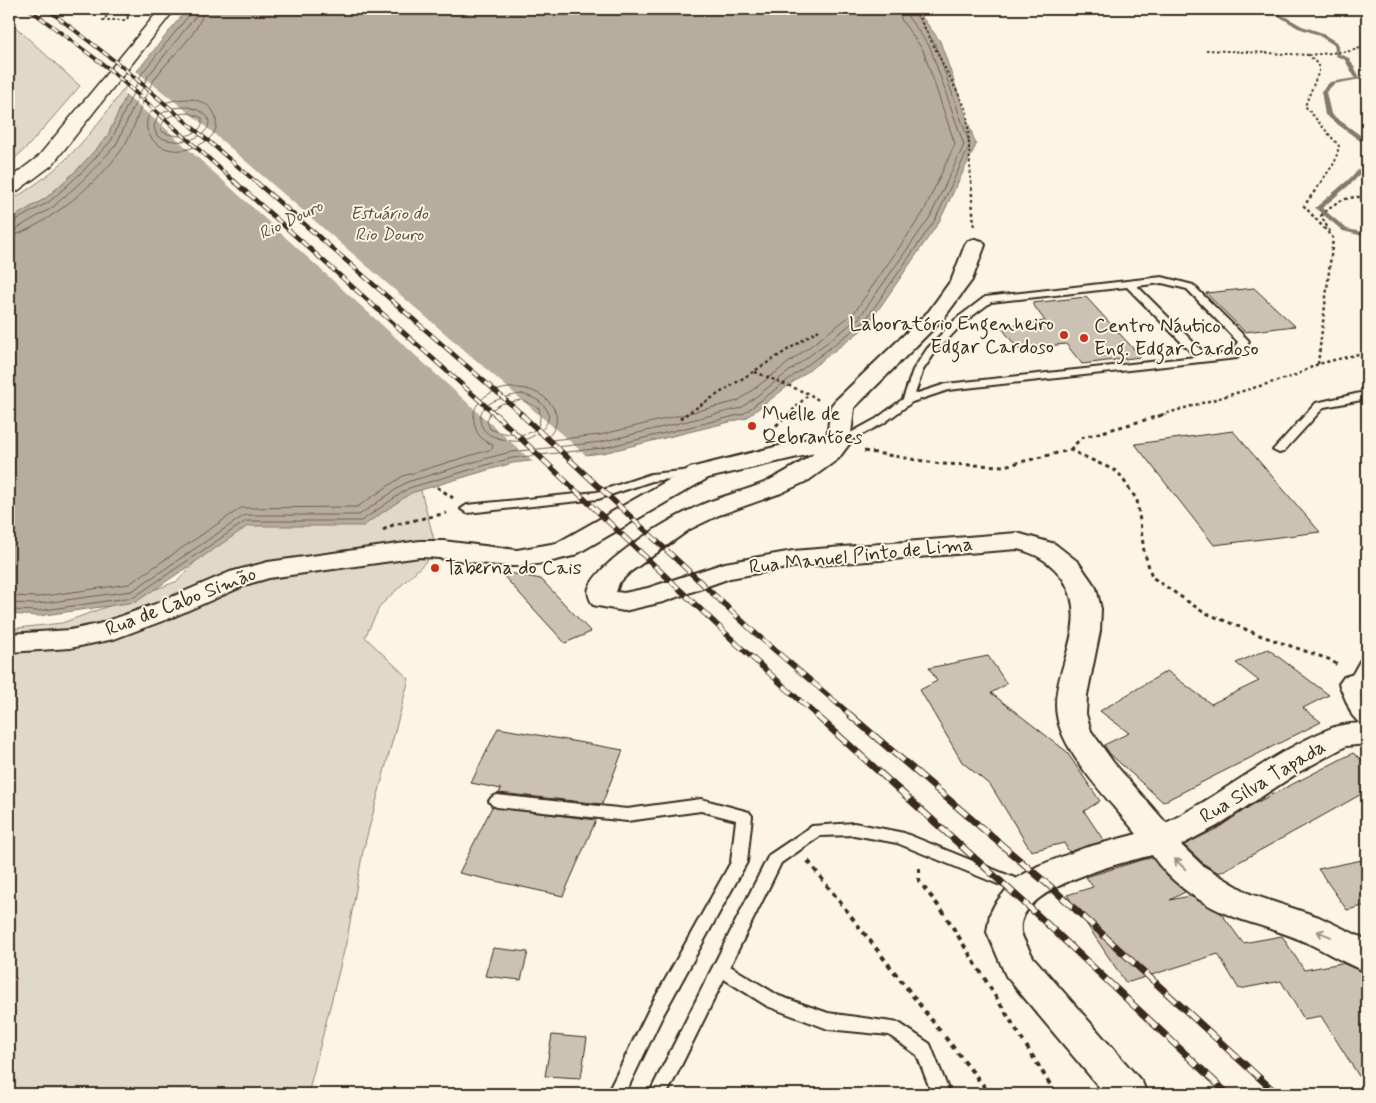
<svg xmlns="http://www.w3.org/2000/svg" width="1376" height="1103" viewBox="0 0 1376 1103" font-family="Mynerve,sans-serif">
	<rect width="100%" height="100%" fill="#fcf5e5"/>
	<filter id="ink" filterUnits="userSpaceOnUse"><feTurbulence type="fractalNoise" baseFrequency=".02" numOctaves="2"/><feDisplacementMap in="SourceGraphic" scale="10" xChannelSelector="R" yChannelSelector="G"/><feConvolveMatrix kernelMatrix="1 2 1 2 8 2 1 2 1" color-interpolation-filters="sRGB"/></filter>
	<g filter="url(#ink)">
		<g fill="#e0d8c8" stroke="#8e8173">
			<polygon points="9,21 80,86 29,145 9,164"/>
			<path d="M138,70L107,137L77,170L46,198L9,220V202C29,189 50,175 67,158C94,132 115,100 138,70Z"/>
			<polygon points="420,487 437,551 380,606 365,637 409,679 363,851 347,939 308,1094 9,1094 9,629 62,623 178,581 211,544 227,516"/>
		</g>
		<path fill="#b7ad9e" stroke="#85796b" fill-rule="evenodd" d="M187,9H916L940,41L976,145L939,222L867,326L746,418L603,453L513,463L488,470L411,493L363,526H248L136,602L38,616L9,614V220L46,198L77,170L107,137L138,70ZM189,118L198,121V126L174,131L165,128V123ZM521,405L535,411L538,420C522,433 513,433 494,426L492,416L503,407Z"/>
		<path fill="#fcf5e5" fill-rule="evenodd" d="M135,70L198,120L588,457L534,463L165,128L124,94ZM521,408L533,412L535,419L526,426L509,429L496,424L494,417L504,410Z"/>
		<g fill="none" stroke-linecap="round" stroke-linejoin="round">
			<g stroke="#6d5e51" stroke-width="1">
				<path d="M192,99C208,103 218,110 216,128C214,135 208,141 201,144C148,172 115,98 192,99Z"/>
				<path d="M188,107C235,117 194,155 157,136L154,127L158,115L173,108Z"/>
				<path d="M189,113L202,118V125C194,139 174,138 161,131C161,115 176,114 189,113Z"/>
				<polyline points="9,224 49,202 81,173 111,141 142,73 190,14 191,9"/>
				<polyline points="9,230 16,229 53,207 85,178 116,145 148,76 195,17 197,9"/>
				<path d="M9,237C46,227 104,178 124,146C137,125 141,100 154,80C169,56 198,38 204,9"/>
				<path d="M522,394C528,396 535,398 540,402C561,418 539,437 520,441C510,442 500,439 490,435C486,433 482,428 481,424C474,402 507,396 522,394Z"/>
				<path d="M522,400L539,408C547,441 511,437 490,429L487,421L491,410L501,404Z"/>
				<path d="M9,596L37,597L129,584L241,508L357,507L403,476L492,449L493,445C484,441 477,436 475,426C463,387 534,372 554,409C559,419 556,429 548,437L550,440L600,435L738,401L854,313L923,213L955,144L923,50L902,21L898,9"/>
				<polyline points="9,603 37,604 132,591 245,515 359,515 407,482 484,459 511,452 601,442 741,408 859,318 930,217 964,145 930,47 908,17 906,9"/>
				<polyline points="9,610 38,611 134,597 246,521 361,521 409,488 486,465 512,458 603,448 743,414 864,322 935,220 970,145 935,44 912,9"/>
			</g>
			<g fill="#85796b" fill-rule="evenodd">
				<polygon points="1267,9 1272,9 1302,26 1320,32 1338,43 1340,54 1349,58 1361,79 1334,84 1326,92 1331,114 1367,140 1367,151 1364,149 1363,143 1325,115 1321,91 1330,82 1355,78 1345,60 1336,56 1334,45 1316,34 1298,28"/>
				<polygon points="1367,161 1367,167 1353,182 1322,208 1347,229 1367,233 1367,237 1343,231 1315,208 1348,180"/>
			</g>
		</g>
		<g fill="#ccc2b3" stroke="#3b2a1e">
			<polygon points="1254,288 1295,326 1245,332 1206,293"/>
			<polygon points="1086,297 1141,357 1082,364 1066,344 1018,349 1001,327 1045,321 1032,303"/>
			<polygon points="1233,431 1320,532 1214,545 1135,444"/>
			<polygon points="499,571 541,579 591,632 565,643"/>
			<polygon points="1268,649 1329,695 1303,708 1321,722 1163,802 1110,754 1104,745 1129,733 1100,711 1167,671 1211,704 1259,681 1236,663"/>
			<polygon points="988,656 1007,684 991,693 1066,751 1100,801 1084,811 1104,841 1069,852 1064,843 1031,851 991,786 962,762 920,690 937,681 929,668"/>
			<polygon points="498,728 623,750 602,804 499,793 501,789 471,783"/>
			<polygon points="1353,753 1367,764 1367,791 1306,825 1219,873 1204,864 1184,845 1218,828 1250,806"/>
			<polygon points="492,807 596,820 563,896 459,873"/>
			<polygon points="1151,857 1167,876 1185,892 1170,900 1190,896 1221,913 1243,943 1282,936 1304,970 1342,963 1360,971 1367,982 1367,1089 1321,1016 1304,1019 1281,981 1239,989 1218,954 1126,983 1067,895 1093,887 1086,877"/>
			<polygon points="1367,859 1367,905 1347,910 1318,869"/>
			<polygon points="493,948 528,952 521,980 485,976"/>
			<polygon points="552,1035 587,1038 581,1078 545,1076"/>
		</g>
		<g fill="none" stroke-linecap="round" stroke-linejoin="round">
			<g stroke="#3b2a1e" stroke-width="4">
				<g id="service">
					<path d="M1162,277L1193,285L1248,340L1249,342L1237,358L948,390L912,402L884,423L842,445L838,446L832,443L876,419L903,399L913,370L927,349L956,319L985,297ZM1162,283L1187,289L1238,342L1230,353L1207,356L1137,286ZM1127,287L1196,357L946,384L915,394L923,370L934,354L963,323L991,302Z"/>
					<polygon points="1360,393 1367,393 1367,399 1324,407 1283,452 1279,453 1273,450 1316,403"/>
					<polygon points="692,470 698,474 696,476 652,481 598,499 467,513 461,509 467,505 597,492 651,474"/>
					<path d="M1367,656C1368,669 1366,676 1359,687H1349L1347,684L1360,661L1362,658Z"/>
					<polygon points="497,795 627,809 701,799 749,812 752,816 747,862 662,1017 625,1094 607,1094 650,1007 731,862 736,820 701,811 627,821 497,807 492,805 489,801 492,797"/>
					<polygon points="854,823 904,833 1032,885 1034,889 1032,893 1026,895 1020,893 897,843 854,835 820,836 781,863 730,966 779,996 828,1013 899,1023 930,1044 950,1094 932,1094 917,1055 889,1035 828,1029 767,1006 724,979 667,1094 649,1094 769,855 812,826"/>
				</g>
			</g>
			<g stroke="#3b2a1e" stroke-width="4">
				<path id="minor" d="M975,239L982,241L985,245L972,280L943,319L854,408L850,443L838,459L809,480L781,493L719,515L690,529L630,572L619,583L616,592L624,593L648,588L725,563L793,551L1017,533L1055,544L1078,562L1096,588L1101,609L1100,631L1087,695L1086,714L1091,731L1113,762L1166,823C1222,795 1271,753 1329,729C1338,725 1349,724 1359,723L1352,715L1339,684L1344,677L1354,674L1364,677L1367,682V744L1346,746L1299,772L1217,826L1181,845L1203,866L1250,894L1319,917L1367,940V971C1346,965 1326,951 1305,942C1283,932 1260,926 1237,918C1205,907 1170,883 1152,855C1121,863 1015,887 1021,932C1023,940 1029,949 1033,957L1142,1082L1147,1094H1105L1006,976L987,932L990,914L995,904L1014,880L1038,866L1084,848L1137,834C1112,803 1063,755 1057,716C1049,672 1093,626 1063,579C1052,563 1036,553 1017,549L793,567L730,578L663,602L624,611L593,605C590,600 587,594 589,588C601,559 672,517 701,505C722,496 745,491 766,482C784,473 799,464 815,453L708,478L573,556C556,560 534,566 516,566C484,566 453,557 420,557L269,578L248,584L173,617L114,639L70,648L9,652V634L70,630L99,624L153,605L230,572L268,562L420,541H443L517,550L557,543L690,468L803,440L827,437L831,406L835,401L929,311L952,279L965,245L968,241Z"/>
			</g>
			<g stroke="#3b2a1e" stroke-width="3">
				<polygon id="primary" points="160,9 175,9 52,165 16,192 9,194 9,179 38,157"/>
			</g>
			<g stroke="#3b2a1e" stroke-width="2" stroke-dasharray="2.5 2.5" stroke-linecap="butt">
				<polyline points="114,9 103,20 126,20 129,16"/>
				<polyline points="131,9 125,15 131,16"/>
				<polyline points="915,9 967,111 971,182"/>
				<polyline points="1360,9 1367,13"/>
				<polyline points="1206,50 1309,55"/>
				<polyline points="1321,182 1335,162 1339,146 1305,106 1319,71 1319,66 1309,55 1350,51 1367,46"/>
			</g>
			<g stroke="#3b2a1e" stroke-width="2.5" stroke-dasharray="3 3" stroke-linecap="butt">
				<polyline points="971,181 974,227"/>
				<path d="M1330,232L1321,216C1335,201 1346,196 1367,197"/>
				<polyline points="1318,364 1333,238 1304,206 1322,181"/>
				<polyline points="755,372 809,394 820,401"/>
				<polyline points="685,415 819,330"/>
				<polyline points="788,415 809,394"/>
				<polyline points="1161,415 1294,376 1318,364 1367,352"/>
			</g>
			<g stroke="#3b2a1e" stroke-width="3" stroke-dasharray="4 4" stroke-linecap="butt">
				<polyline points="680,419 687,414"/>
				<polyline points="770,431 789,414"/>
				<polyline points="1070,450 1081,438 1166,414"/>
				<polyline points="864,451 941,464 1004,466 1070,450 1118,472 1137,500 1144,551 1152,577 1203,612 1262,636 1331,660 1337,665"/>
				<polyline points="437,487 453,498"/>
				<polyline points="383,530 393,525 447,513"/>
			</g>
			<g stroke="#3b2a1e" stroke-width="4" stroke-dasharray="5 5" stroke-linecap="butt">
				<polyline points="808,861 941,1032"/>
				<polyline points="919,868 919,881 944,913 1056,1094"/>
				<polyline points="945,1037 990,1094"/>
			</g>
			<use href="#service" fill="#fcf5e5" fill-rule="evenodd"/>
			<use href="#minor" fill="#fcf5e5" fill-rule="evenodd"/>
			<use href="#primary" fill="#fcf5e5" fill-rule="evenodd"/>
			<g stroke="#3b2a1e" stroke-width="4">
				<g id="rail-far3">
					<polyline points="29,9 108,68 235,182"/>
					<polyline points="47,9 120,65 256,182"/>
				</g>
			</g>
			<g stroke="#3b2a1e" stroke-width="4.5">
				<g id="rail-far2">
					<polyline points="234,181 496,415"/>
					<polyline points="255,181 523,415"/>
				</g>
			</g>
			<g stroke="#3b2a1e" stroke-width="5.5">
				<g id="rail-far1">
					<polyline points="495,414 738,645 817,716"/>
					<polyline points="521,414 756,634 852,716"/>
				</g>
			</g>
			<g stroke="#3b2a1e" stroke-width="7">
				<g id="rail">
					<polyline points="816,715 1029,907 1228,1094"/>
					<polyline points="850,715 1052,888 1277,1094"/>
				</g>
			</g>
			<use href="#rail-far3" stroke="#fcf5e5" stroke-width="2.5" stroke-dasharray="7" stroke-linecap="butt"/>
			<use href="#rail-far2" stroke="#fcf5e5" stroke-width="3" stroke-dasharray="9" stroke-linecap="butt"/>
			<use href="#rail-far1" stroke="#fcf5e5" stroke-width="4" stroke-dasharray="11" stroke-linecap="butt"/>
			<use href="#rail" stroke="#fcf5e5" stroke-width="5" stroke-dasharray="14" stroke-linecap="butt"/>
		</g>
		<defs><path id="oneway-shaft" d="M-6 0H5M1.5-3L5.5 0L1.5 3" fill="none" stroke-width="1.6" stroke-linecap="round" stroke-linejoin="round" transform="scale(1.25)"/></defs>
		<g stroke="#9c9082">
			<use href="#oneway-shaft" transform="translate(1180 864) rotate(-136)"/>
			<use href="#oneway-shaft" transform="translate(1324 934) rotate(-158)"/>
		</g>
	</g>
	<g fill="#c8321e" stroke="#fcf5e5" stroke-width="2">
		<circle cx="1064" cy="335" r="5"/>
		<circle cx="1084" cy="338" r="5"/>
		<circle cx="752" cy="426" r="5"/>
		<circle cx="435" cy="568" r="5"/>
	</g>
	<g text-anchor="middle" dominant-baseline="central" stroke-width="4" stroke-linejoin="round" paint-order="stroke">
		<g font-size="18" font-style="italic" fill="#605144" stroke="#fcf5e5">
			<text x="389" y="214">Estuário do<tspan x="389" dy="21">Rio Douro</tspan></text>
			<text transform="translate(291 220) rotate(-26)">Rio Douro</text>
		</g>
		<g font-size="20" fill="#3b2a1e" stroke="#fcf5e5" text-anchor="start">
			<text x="1054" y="324" text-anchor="end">Laboratório Engenheiro<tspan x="1054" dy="23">Edgar Cardoso</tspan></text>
			<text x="1094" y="326">Centro Náutico<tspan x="1094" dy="23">Eng. Edgar Cardoso</tspan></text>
			<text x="762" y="414">Muelle de<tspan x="762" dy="23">Qebrantões</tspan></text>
			<text x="445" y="568">Taberna do Cais</text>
		</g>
		<g font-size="20" fill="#3b2a1e" stroke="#fcf5e5">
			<text transform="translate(861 556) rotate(-6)">Rua Manuel Pinto de Lima</text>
			<text transform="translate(181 602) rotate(-21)">Rua de Cabo Simão</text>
			<text transform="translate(1263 782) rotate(-31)">Rua Silva Tapada</text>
		</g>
	</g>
	<rect width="1376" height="1103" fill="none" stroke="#fcf5e5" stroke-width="30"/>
	<rect x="15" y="15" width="1346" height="1073" fill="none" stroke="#3b2a1e" stroke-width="2" filter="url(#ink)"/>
</svg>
